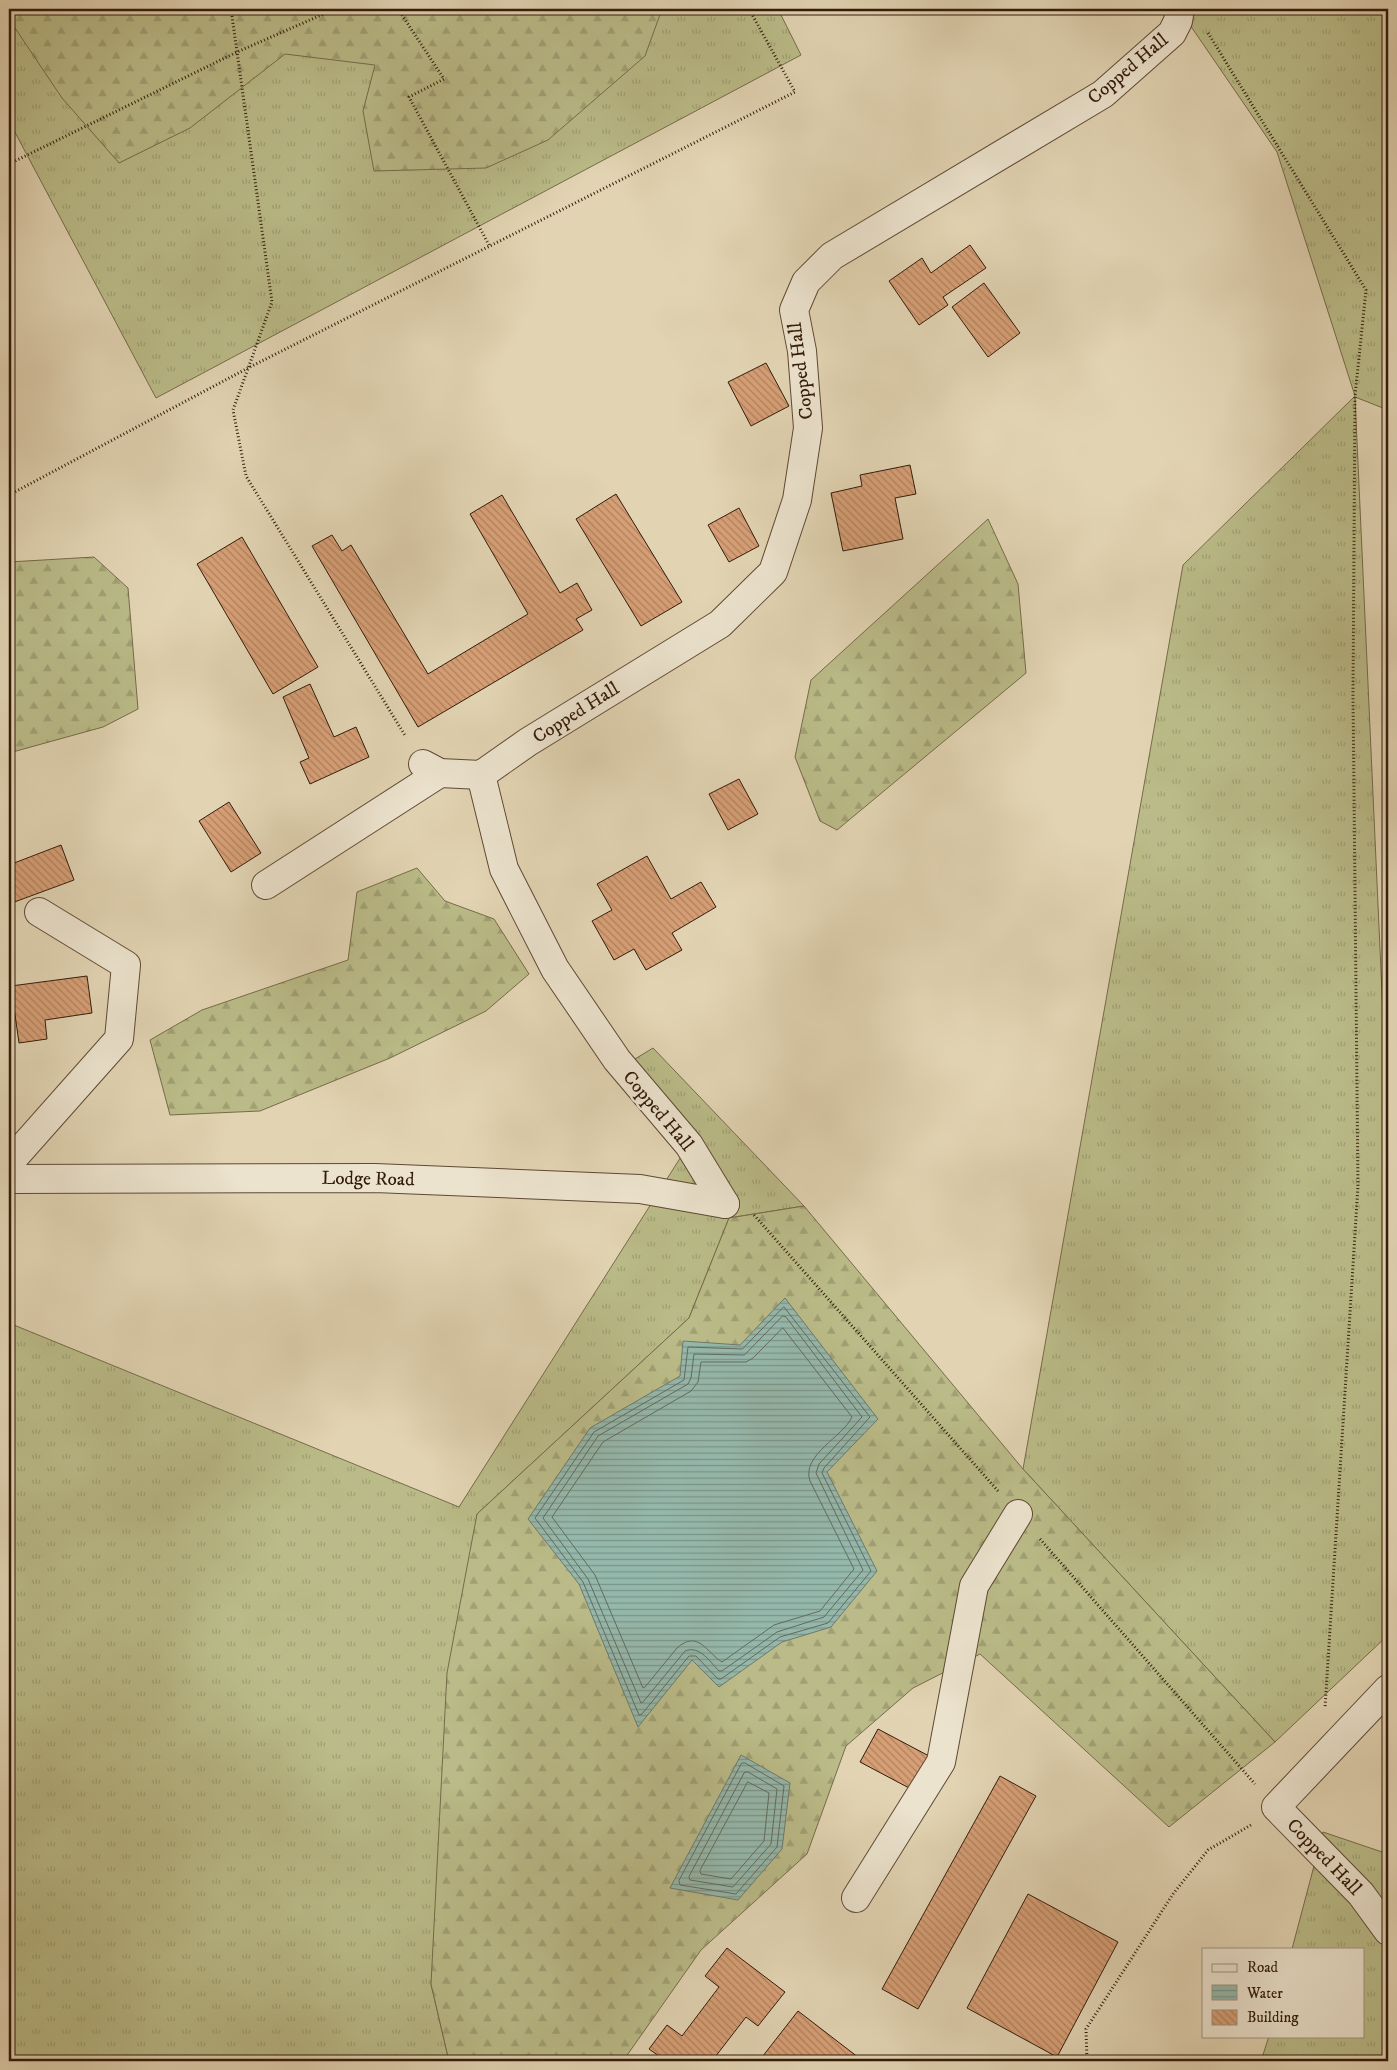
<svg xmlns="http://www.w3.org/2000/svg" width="1397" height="2070" viewBox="0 0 1397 2070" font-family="'IM FELL DW Pica',serif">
	<defs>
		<pattern id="grass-tufts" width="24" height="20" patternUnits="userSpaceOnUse" patternTransform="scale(1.25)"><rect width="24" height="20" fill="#babb88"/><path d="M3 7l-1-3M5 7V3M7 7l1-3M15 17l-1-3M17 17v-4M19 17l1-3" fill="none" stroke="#a0a074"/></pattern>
		<pattern id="forest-firs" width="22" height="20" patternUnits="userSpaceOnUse" patternTransform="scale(1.25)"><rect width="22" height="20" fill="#babb88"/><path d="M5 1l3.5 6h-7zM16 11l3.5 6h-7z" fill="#a0a074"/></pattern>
		<pattern id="water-rules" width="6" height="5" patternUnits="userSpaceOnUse" patternTransform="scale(1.25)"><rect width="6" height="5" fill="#95b8ac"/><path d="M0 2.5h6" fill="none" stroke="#7a958a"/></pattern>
		<pattern id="building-back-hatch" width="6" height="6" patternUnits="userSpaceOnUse" patternTransform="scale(1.25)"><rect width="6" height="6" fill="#d79f76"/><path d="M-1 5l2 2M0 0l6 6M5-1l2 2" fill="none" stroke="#af815f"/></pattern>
	</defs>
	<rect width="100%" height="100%" fill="#e2d4b3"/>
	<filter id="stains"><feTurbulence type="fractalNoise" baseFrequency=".004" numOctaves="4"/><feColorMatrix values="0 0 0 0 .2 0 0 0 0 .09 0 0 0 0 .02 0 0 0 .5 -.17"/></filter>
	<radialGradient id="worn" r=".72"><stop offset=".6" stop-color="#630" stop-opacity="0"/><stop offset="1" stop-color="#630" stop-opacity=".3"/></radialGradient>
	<g fill="url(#grass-tufts)" stroke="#766b4a">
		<polygon points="9,9 778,9 801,55 156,398 9,121"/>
		<polygon points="1192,9 1388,9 1388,410 1355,397 1385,1059 1388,1086 1388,1635 1275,1742 1023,1469 1183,565 1355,396 1277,152 1190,25"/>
		<polygon points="653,1048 804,1206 729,1218 689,1318 477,1514 431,1984 449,2061 9,2061 9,1323 459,1507 684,1152 612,1073"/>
		<polygon points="1323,1832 1388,1854 1388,2061 1261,2061 1269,2036 1363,2036 1363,1949 1292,1949"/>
	</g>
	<g fill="url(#forest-firs)" stroke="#766b4a">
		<polygon points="9,9 662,9 645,56 548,140 486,168 374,171 363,111 375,65 285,54 190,128 119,163 62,98 9,19"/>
		<polygon points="988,519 1018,584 1026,673 837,830 820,821 795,757 811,680"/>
		<polygon points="94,557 128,588 138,709 103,727 9,753 9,562"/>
		<polygon points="417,868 445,901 494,919 529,974 486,1011 390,1058 260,1111 170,1115 150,1040 202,1010 348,960 357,892"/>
		<polygon points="804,1206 1023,1469 1275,1742 1169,1827 980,1654 913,1688 846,1746 807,1854 701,1950 623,2061 449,2061 431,1984 447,1673 477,1514 689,1318 729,1218"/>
	</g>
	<g fill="url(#water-rules)" stroke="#6e796c">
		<polygon points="785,1298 878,1419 827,1472 877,1571 831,1627 782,1642 719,1687 692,1660 638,1727 579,1584 528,1519 590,1428 680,1376 683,1341 740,1345"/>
		<polygon points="741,1755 790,1783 782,1849 738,1900 670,1888"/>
	</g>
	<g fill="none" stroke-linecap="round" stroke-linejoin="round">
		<g stroke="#646a5c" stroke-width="1">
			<polygon points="784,1307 870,1417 824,1468 822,1473 871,1571 828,1623 780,1637 721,1679 718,1679 696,1656 689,1656 642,1714 639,1715 583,1582 535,1518 594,1432 684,1380 688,1347 742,1349"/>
			<path d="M783,1316L786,1317L862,1417L819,1464L816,1473L863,1570L824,1617L777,1632L722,1671H719C710,1662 700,1645 685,1651L643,1702L641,1703L588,1579L543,1518L598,1436L688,1384L691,1378L694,1354L744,1355Z"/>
			<path d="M783,1328L852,1417C843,1437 801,1455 810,1481L854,1569L820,1611L774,1625L722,1662C707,1653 698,1629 677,1648L645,1687L643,1688L595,1575L552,1517L603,1442L691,1391L698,1382L701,1362H746L753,1358Z"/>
			<polygon points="742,1763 745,1763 784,1786 777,1847 736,1894 680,1885 679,1881"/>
			<polygon points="745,1772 748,1772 777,1789 771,1844 733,1887 690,1880 689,1877"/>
			<polygon points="748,1782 769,1793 764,1841 731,1879 701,1874 700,1871"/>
		</g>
	</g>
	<g fill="url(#building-back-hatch)" stroke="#331b0b">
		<polygon points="970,245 986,268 943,297 948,305 919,325 889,281 922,258 931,273"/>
		<polygon points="984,283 1020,333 988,357 952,307"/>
		<polygon points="766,363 789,406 751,426 728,382"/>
		<polygon points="910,465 916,494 895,498 903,539 843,551 831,493 862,486 860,475"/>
		<polygon points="616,494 682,602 641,626 576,519"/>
		<polygon points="502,495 560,593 577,583 592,610 576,619 583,630 418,727 312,546 332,535 342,551 351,545 428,674 528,614 470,514"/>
		<polygon points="739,508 759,546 729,562 708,525"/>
		<polygon points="242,537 318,667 273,694 197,564"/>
		<polygon points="310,684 334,737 356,727 369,757 310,784 300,762 309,758 283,697"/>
		<polygon points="739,779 758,814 728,830 709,794"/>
		<polygon points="229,802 261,853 231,872 199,821"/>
		<polygon points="61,845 74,880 9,904 9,865"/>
		<polygon points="647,856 671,899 701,882 716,907 672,933 682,950 646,970 634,949 614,960 592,921 612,910 597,884"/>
		<polygon points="87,976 92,1013 45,1020 47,1039 19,1043 11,986"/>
		<polygon points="878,1729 929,1756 911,1789 860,1762"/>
		<polygon points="1000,1776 1036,1796 918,2009 882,1989"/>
		<polygon points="1028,1894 1118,1942 1057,2057 967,2008"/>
		<polygon points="727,1948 785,1992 758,2026 746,2017 712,2061 666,2061 649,2049 667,2025 682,2036 719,1987 705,1976"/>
		<polygon points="798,2011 863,2061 759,2061"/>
	</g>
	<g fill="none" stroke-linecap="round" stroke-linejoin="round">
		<g stroke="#5f4935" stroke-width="30">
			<g id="minor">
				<polyline points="423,764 440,773 481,775 528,742 720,624 773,572 797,500 808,428 802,351 794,310 806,282 832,256 1103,94 1172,33 1178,21 1180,9"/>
				<polyline points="481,775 504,869 555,969 617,1060 689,1145 725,1204"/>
				<polyline points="266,885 440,773"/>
				<polyline points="9,1163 119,1039 126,965 39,912"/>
				<polyline points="9,1179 375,1178 640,1189 725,1204"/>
				<polyline points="1388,1689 1276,1807 1361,1894 1388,1931"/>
				<polyline points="856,1898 941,1762 974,1586 1018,1514"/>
			</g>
		</g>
		<g stroke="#331b0b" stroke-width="3" stroke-dasharray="1 2.5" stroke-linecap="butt">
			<polyline points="231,9 272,302 233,410 246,476 406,737"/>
			<polyline points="398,9 444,79 409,97 489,245"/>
			<polyline points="1208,33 1366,290 1355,396 1353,695 1358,1186 1325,1708"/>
			<polyline points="9,164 237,52 335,9"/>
			<polyline points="9,495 248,368 795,92 749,9"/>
			<polyline points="754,1215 998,1491"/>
			<polyline points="1040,1539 1255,1784"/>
			<polyline points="1087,2061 1086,2029 1173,1894 1208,1850 1251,1825"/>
		</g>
		<use href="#minor" stroke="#ece3ce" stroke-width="28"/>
	</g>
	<g text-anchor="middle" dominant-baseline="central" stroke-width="4.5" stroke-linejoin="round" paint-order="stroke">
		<g font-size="19" fill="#331b0b" stroke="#ece3ce">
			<text transform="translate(1128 69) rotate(-40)">Copped Hall</text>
			<text transform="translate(801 371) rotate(-97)">Copped Hall</text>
			<text transform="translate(576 713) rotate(-32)">Copped Hall</text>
			<text transform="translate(658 1111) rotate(50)">Copped Hall</text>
			<text transform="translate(368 1179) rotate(1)">Lodge Road</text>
			<text transform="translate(1324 1857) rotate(46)">Copped Hall</text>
		</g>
	</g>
	<rect width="1397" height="2070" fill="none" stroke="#e2d4b3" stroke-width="30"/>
	<rect x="10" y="10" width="1377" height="2050" fill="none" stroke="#331b0b" stroke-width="2.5"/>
	<rect x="15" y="15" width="1367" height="2040" fill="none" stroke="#331b0b"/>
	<rect x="1202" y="1948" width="162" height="90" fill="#ece3ce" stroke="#a29380"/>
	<rect x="1212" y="1964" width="25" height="8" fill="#ece3ce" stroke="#a29380"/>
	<text x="1247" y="1972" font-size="15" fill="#331b0b">Road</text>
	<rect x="1212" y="1985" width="25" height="15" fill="url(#water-rules)" stroke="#a29380"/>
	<text x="1247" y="1998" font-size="15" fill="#331b0b">Water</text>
	<rect x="1212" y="2010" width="25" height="15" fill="url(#building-back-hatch)" stroke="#a29380"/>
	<text x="1247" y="2022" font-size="15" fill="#331b0b">Building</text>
	<rect width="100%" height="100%" filter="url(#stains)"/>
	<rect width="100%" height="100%" fill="url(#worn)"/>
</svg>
